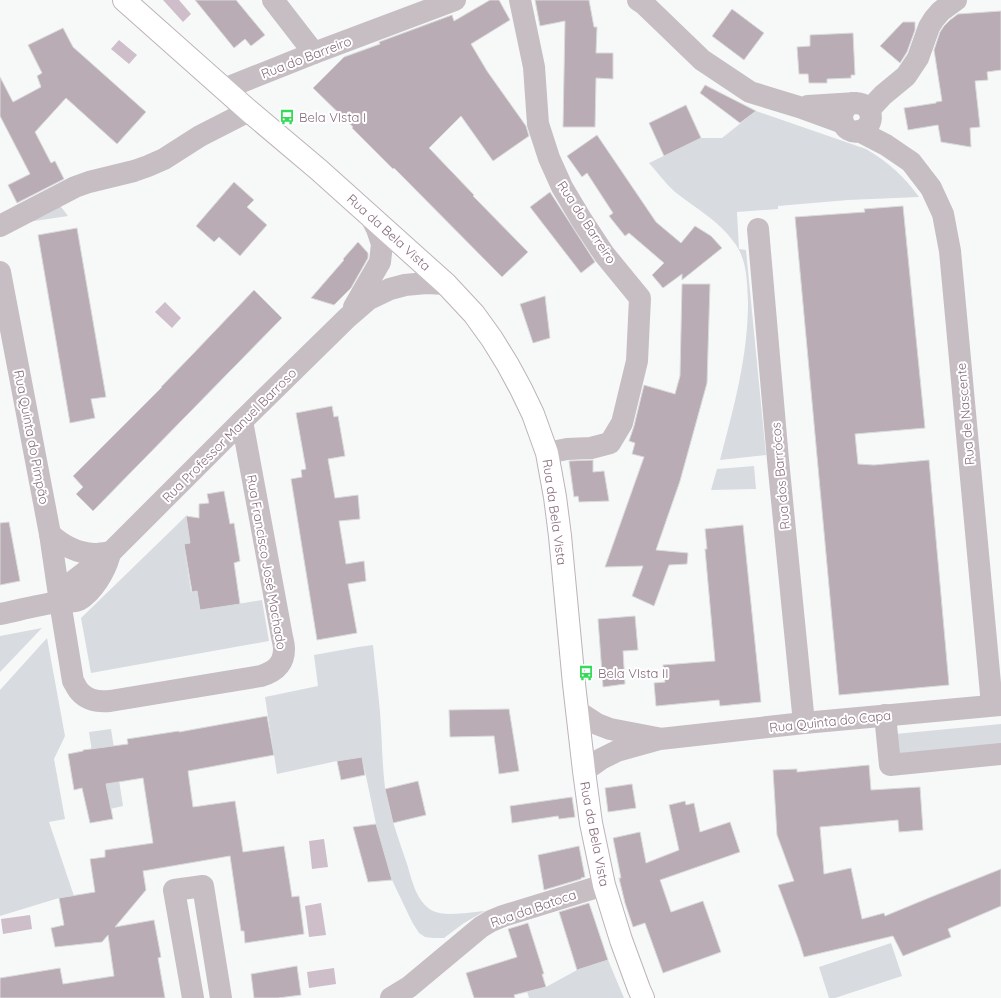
<svg xmlns="http://www.w3.org/2000/svg" width="1001" height="998" viewBox="0 0 1001 998" font-family="Quicksand,sans-serif">
	<rect width="100%" height="100%" fill="#f7f9f9"/>
	<g fill="#d8dbe0">
		<path d="M756,111L866,149C887,161 905,177 919,197L848,200L778,206V209L737,212L739,249L746,250L766,455L720,460C734,407 748,356 748,302C747,280 747,258 733,241C718,220 695,208 675,192C665,183 657,172 649,163L701,138H722Z"/>
		<polygon points="58,203 68,216 21,223"/>
		<polygon points="754,466 756,489 711,490 717,469"/>
		<polygon points="186,516 190,543 184,545 191,592 197,591 200,610 262,600 269,641 91,673 81,618"/>
		<polygon points="42,628 0,672 0,636"/>
		<polygon points="47,638 65,736 54,759 65,819 49,822 74,896 59,898 0,916 0,690"/>
		<path d="M373,645C375,667 378,689 380,712C382,737 382,763 385,788C389,814 399,840 407,864C412,880 416,902 433,911C445,917 471,912 485,911L464,923L444,938H433L425,937L419,933L412,922L392,880L376,824L362,757L337,761L277,774L265,697L318,686L314,655L358,647Z"/>
		<polygon points="1001,724 1001,744 897,754 895,734"/>
		<polygon points="111,729 123,806 101,811 89,732"/>
		<polygon points="891,943 902,976 835,998 829,998 819,967"/>
		<polygon points="608,960 624,998 529,998 523,979 529,991 546,987 577,970"/>
	</g>
	<g fill="#cdbec9">
		<polygon points="163,0 179,0 191,14 183,22"/>
		<polygon points="119,40 137,55 129,64 111,49"/>
		<polygon points="165,302 181,318 172,328 155,312"/>
		<polygon points="324,839 328,867 312,869 309,841"/>
		<polygon points="321,903 326,935 309,937 305,906"/>
		<polygon points="30,915 32,929 3,934 1,919"/>
		<polygon points="334,968 336,984 309,988 307,972"/>
	</g>
	<g fill="#b9acb4" stroke="#d9dbdb">
		<polygon points="195,0 236,0 265,35 251,46 245,39 234,48"/>
		<polygon points="490,0 499,0 510,20 471,44 487,71 526,126 529,136 493,161 461,116 429,148 474,195 473,196 528,252 502,277 394,168 393,169 352,128 353,127 313,88 344,57 380,44 379,42 452,15 454,21"/>
		<polygon points="535,0 589,0 594,27 597,27 596,53 613,53 613,79 596,78 595,127 563,127 565,21 540,26"/>
		<polygon points="732,9 764,33 744,60 712,36"/>
		<polygon points="1001,11 1001,70 987,72 988,80 975,81 980,127 970,128 971,147 941,142 938,125 908,130 904,108 936,103 936,102 942,101 934,50 940,32 944,26 950,20 958,14"/>
		<polygon points="903,22 915,22 915,30 907,52 900,63 880,46"/>
		<polygon points="63,28 73,47 146,112 117,144 66,98 35,132 51,163 55,161 64,179 17,203 8,185 30,174 0,116 0,77 13,102 41,87 37,76 42,73 28,45"/>
		<polygon points="853,33 855,75 851,75 851,78 827,79 827,83 809,83 808,74 799,74 797,47 810,46 810,35"/>
		<polygon points="705,85 756,111 740,123 700,93"/>
		<polygon points="686,105 701,138 664,156 649,123"/>
		<polygon points="597,135 656,222 681,243 695,226 711,236 722,248 682,280 682,274 663,288 652,275 664,263 629,233 625,236 609,216 613,213 587,173 582,177 567,156"/>
		<polygon points="234,182 254,200 247,207 267,225 240,256 219,237 214,242 196,226"/>
		<polygon points="550,192 595,262 581,273 530,207"/>
		<polygon points="903,206 925,428 855,434 858,464 874,465 929,460 949,685 839,695 795,217 865,212 864,209"/>
		<polygon points="77,228 106,397 91,399 95,418 70,423 38,235"/>
		<polygon points="358,242 368,253 368,258 351,288 334,305 311,298 344,260 343,259"/>
		<polygon points="682,284 710,284 707,383 680,481 656,550 688,553 687,564 669,565 654,606 632,596 643,566 605,567 644,457 632,454 635,443 629,441 634,426 644,385 675,394 680,376"/>
		<polygon points="254,290 282,318 93,511 76,494 83,487 73,476 162,387 161,387 192,355"/>
		<polygon points="545,296 550,338 533,343 520,304"/>
		<polygon points="332,406 334,417 338,416 345,456 328,459 335,498 358,495 360,519 339,521 346,564 364,561 366,581 348,584 357,633 317,640 291,479 302,477 301,470 306,469 296,413"/>
		<polygon points="593,460 593,472 604,471 609,501 579,502 578,496 574,497 569,461"/>
		<polygon points="224,491 230,524 234,523 240,561 234,563 240,604 200,610 197,591 192,592 184,544 190,543 186,516 199,518 199,504 209,503 207,494"/>
		<polygon points="9,522 20,581 0,585 0,523"/>
		<polygon points="743,525 761,702 720,706 719,700 656,706 654,683 665,682 663,665 715,661 705,549 707,549 705,529"/>
		<polygon points="635,616 638,650 623,651 625,684 603,687 598,619"/>
		<polygon points="509,709 519,771 499,774 494,736 450,737 449,710"/>
		<polygon points="267,716 274,755 188,771 193,807 235,801 243,852 284,846 292,897 299,896 304,934 245,943 244,931 241,931 230,856 143,871 146,890 115,927 154,920 161,957 158,958 165,998 0,998 0,978 60,968 63,984 114,976 108,935 102,942 55,947 51,928 64,925 59,898 95,892 90,859 105,857 105,850 153,843 143,778 106,784 113,819 90,823 82,788 74,790 68,754 83,751 83,750 128,744 127,739 179,731 179,732"/>
		<polygon points="362,757 365,775 341,780 337,761"/>
		<polygon points="869,765 871,790 920,787 923,830 899,832 898,820 820,827 824,874 851,868 862,919 884,913 885,916 931,897 1001,869 1001,906 948,929 951,937 903,956 893,936 804,957 799,941 778,885 794,881 777,835 773,770 797,769 797,772"/>
		<polygon points="418,781 426,815 393,823 385,789"/>
		<polygon points="632,784 636,808 608,812 605,788"/>
		<polygon points="572,797 575,817 559,819 558,816 512,823 510,806"/>
		<polygon points="685,801 686,805 694,803 700,832 730,822 740,852 660,880 671,912 703,901 721,952 663,973 645,923 633,927 625,903 619,878 621,878 613,838 640,832 646,863 679,850 669,805"/>
		<polygon points="376,824 392,880 368,882 353,827"/>
		<polygon points="579,846 585,877 581,878 581,879 544,890 538,855"/>
		<polygon points="589,903 608,960 577,970 559,912"/>
		<polygon points="528,923 544,974 542,974 546,987 514,995 515,998 474,998 466,973 517,957 508,929"/>
		<polygon points="297,966 301,995 278,998 254,998 251,974"/>
	</g>
	<g fill="none" stroke-linecap="round" stroke-linejoin="round">
		<g stroke="#bdb3b9" stroke-width="24">
			<polyline id="secondary" points="124,0 249,111 319,170 446,284 474,314 492,339 508,365 521,389 533,414 547,453 555,497 560,536 574,684 584,771 591,823 604,885 621,940 639,989 643,998"/>
		</g>
		<g stroke="#c6bec3" stroke-width="22">
			<polyline points="273,0 314,53"/>
			<polyline points="520,0 534,67 538,124 549,158 562,187 581,219 604,254 640,298 637,361 622,423 610,443 591,448 567,449 547,453"/>
			<polyline points="638,0 644,4 702,60 750,92 799,107 843,123"/>
			<polyline points="224,89 314,53 455,0"/>
			<path d="M808,106L856,103C874,104 876,126 860,131C843,136 834,112 852,103"/>
			<polyline points="869,110 883,95 906,76 918,58 929,27 934,19 941,11 956,0"/>
			<polyline points="859,131 886,145 911,162 931,188 943,214 950,251 992,705"/>
			<polyline points="0,226 75,187 89,182 134,171 148,166 164,159 200,136 249,111"/>
			<polyline points="758,229 778,460 804,723"/>
			<path d="M0,272L50,534L60,602L73,681C75,684 77,689 80,692C88,701 99,702 110,701L261,676C274,672 284,665 284,649C284,645 283,641 282,637L242,421"/>
			<polyline points="354,307 380,262 382,244 377,229 370,215"/>
			<path d="M50,534C62,545 77,553 94,554C100,554 105,553 111,552"/>
			<polyline points="60,602 65,592 71,583 111,552 242,421 347,318 369,299 390,289 405,285 426,283 446,284"/>
			<path d="M0,614C19,610 39,605 58,602C66,601 72,603 79,600C93,592 105,571 109,557"/>
			<polyline points="577,711 597,724 610,729 657,738"/>
			<polyline points="885,715 890,765 1001,754"/>
			<polyline points="584,771 601,759 617,751 660,739 804,723 1001,705"/>
			<polyline points="193,998 174,890 203,886 221,998"/>
			<polyline points="391,998 409,987 481,927 491,921 503,916 604,885"/>
		</g>
		<use href="#secondary" stroke="#fff" stroke-width="22"/>
	</g>
	<defs>
		<g id="bus-bare" transform="scale(1.2)"><path d="M-5-6H5V4H4V6H2V4H-2V6H-4V4H-5ZM-3.5-4V0h7V-4ZM-3.5 1.2v1.5H-2V1.2ZM2 1.2v1.5H3.5V1.2Z" fill="#35db58" stroke="#fff" stroke-width="2.5" paint-order="stroke"/></g>
	</defs>
	<g fill-rule="evenodd">
		<use href="#bus-bare" x="287" y="117"/>
		<use href="#bus-bare" x="586" y="673"/>
	</g>
	<g text-anchor="middle" dominant-baseline="central" stroke-width="4" stroke-linejoin="round" paint-order="stroke">
		<g font-size="13" fill="#866a7a" stroke="#fff">
			<text transform="translate(306 57) rotate(-21)">Rua do Barreiro</text>
			<text transform="translate(587 222) rotate(57)">Rua do Barreiro</text>
			<text transform="translate(389 232) rotate(42)">Rua da Bela Vista</text>
			<text transform="translate(965 414) rotate(-95)">Rua de Nascente</text>
			<text transform="translate(229 435) rotate(-45)">Rua Professor Manuel Barroso</text>
			<text transform="translate(32 437) rotate(79)">Rua Quinta do Pimpão</text>
			<text transform="translate(780 476) rotate(-95)">Rua dos Barrócos</text>
			<text transform="translate(555 512) rotate(82)">Rua da Bela Vista</text>
			<text transform="translate(267 562) rotate(80)">Rua Francisco José Machado</text>
			<text transform="translate(830 721) rotate(-6)">Rua Quinta do Capa</text>
			<text transform="translate(595 834) rotate(79)">Rua da Bela Vista</text>
			<text transform="translate(533 908) rotate(-19)">Rua da Batoca</text>
		</g>
		<g font-size="13" fill="#866a7a" stroke="#fff" text-anchor="start">
			<text x="299" y="117">Bela VIsta I</text>
			<text x="598" y="673">Bela VIsta II</text>
		</g>
	</g>
</svg>
